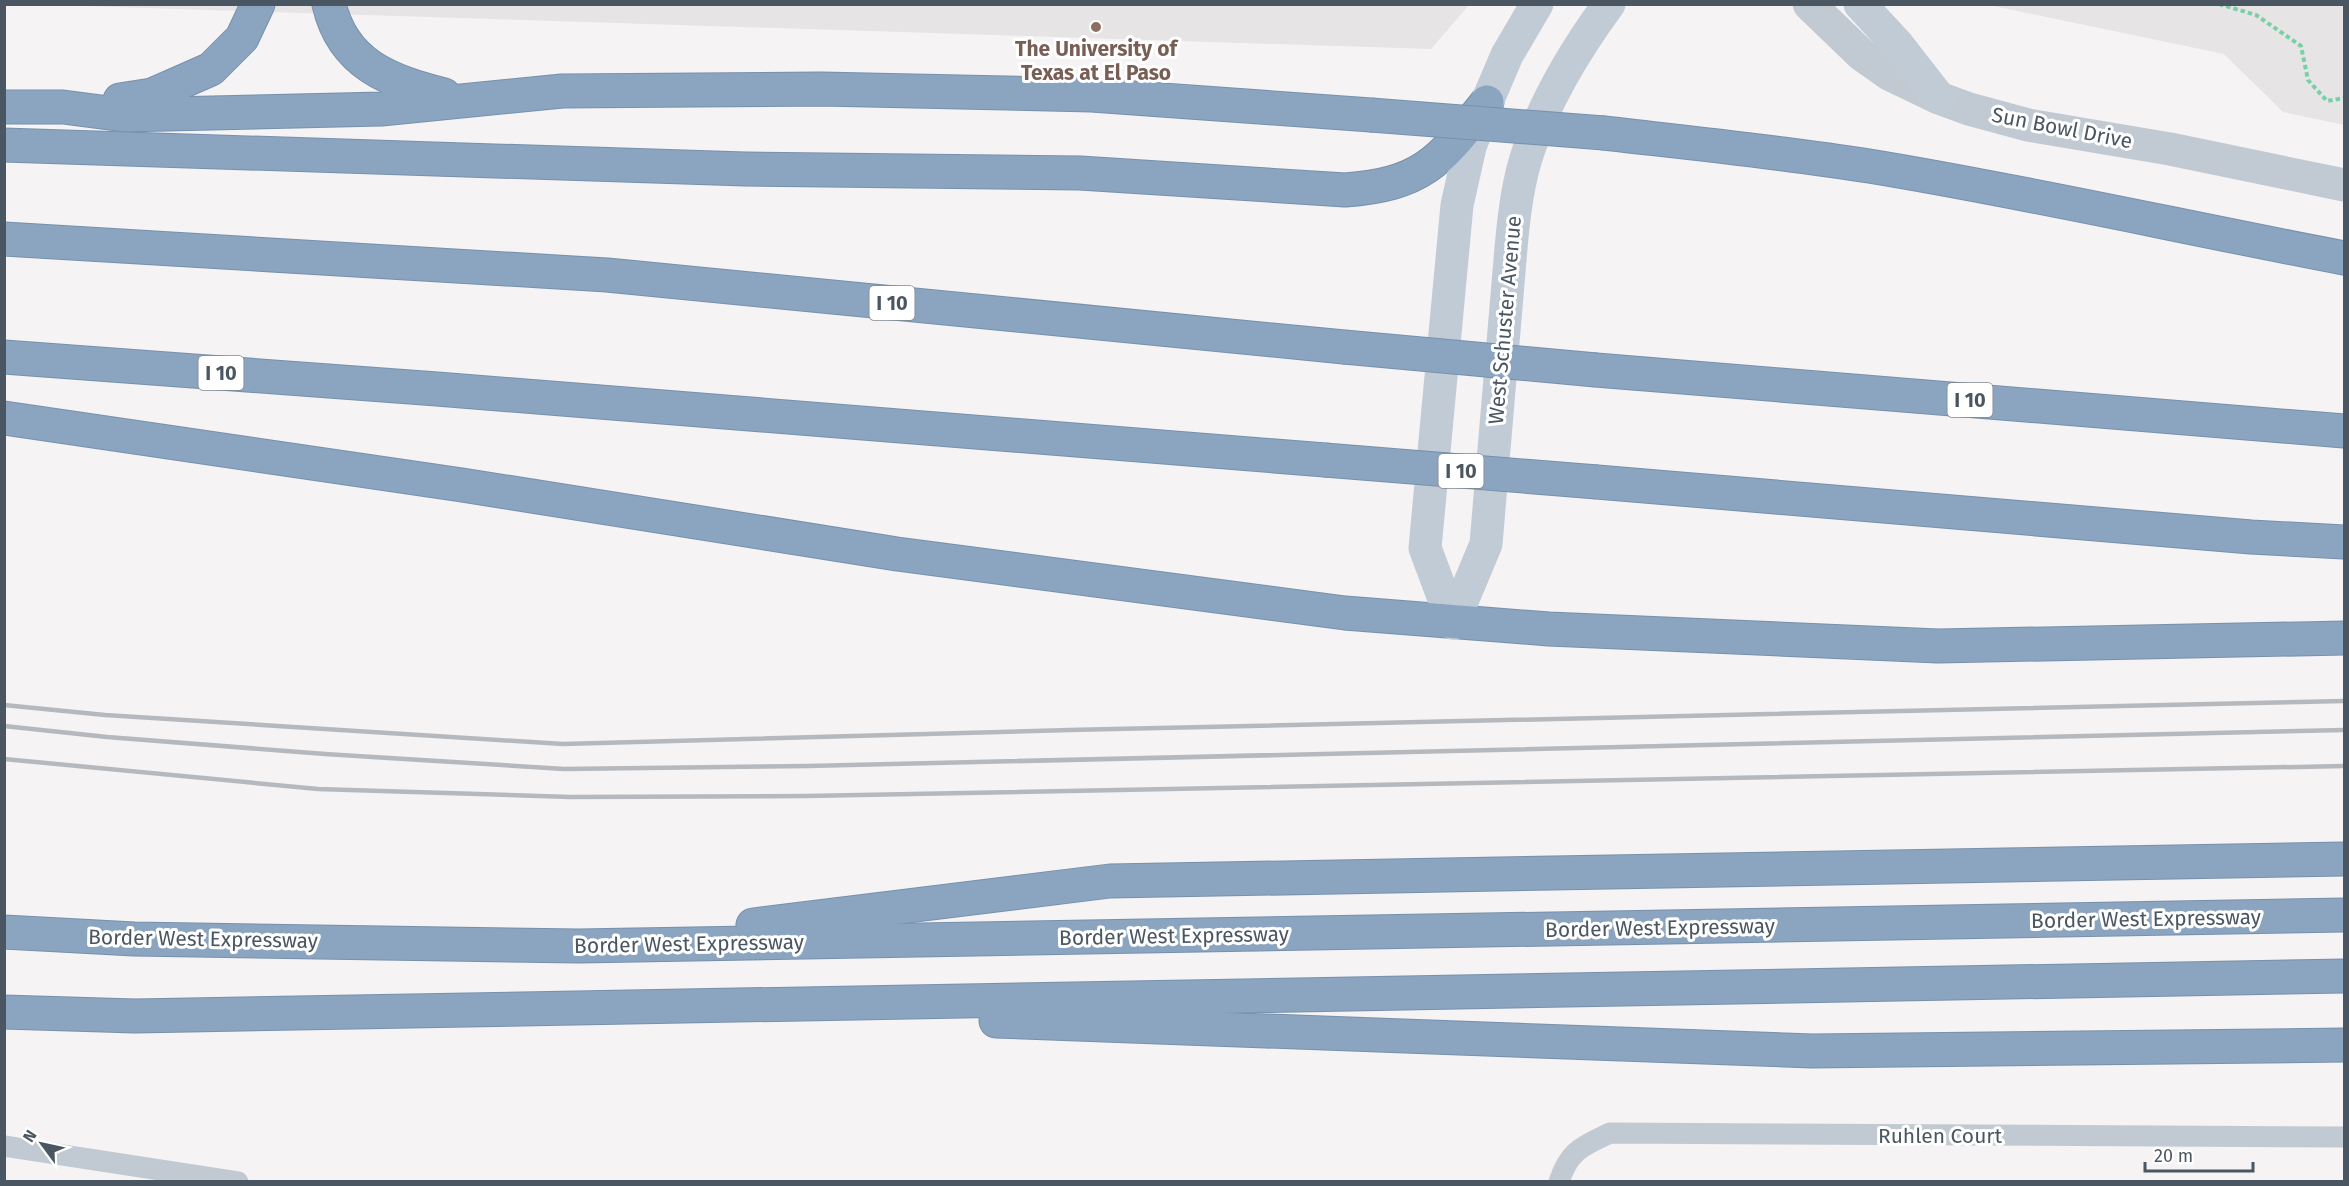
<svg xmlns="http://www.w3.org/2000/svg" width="2349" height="1186" viewBox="0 0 2349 1186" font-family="'Fira Sans',sans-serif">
	<rect width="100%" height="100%" fill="#f5f3f3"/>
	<g fill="#e6e4e5">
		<polygon points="54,5 1469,5 1431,49"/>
		<polygon points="1989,5 2344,5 2344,125 2283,112 2224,54"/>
	</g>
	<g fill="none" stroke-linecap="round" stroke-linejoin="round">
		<g stroke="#7690ad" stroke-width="35">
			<g id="motorway">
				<path d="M329,4C343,65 390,81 444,95"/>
				<polyline points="120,100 152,95 211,69 242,38 258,4"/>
				<polyline points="4,107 63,107 124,115 381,109 562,91 821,89 1092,95 1371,115"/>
				<path d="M1604,133C1692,143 1781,152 1869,166C2028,192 2186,228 2344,258"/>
				<path d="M4,145L745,169L1080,173L1345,190C1424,184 1440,161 1487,102"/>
				<polyline points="4,239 607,275 1344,347"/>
				<polyline points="4,357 437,389 1325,460"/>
				<polyline points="1596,370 2344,431"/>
				<polyline points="4,418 462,485 897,554 1345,613 1549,629 1938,646 2344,638"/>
				<polyline points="1597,482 2251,537 2344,542"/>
				<polyline points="753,925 1110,881 2344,859"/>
				<polyline points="4,932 134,939 579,946 2344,915"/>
				<polyline points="4,1012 135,1016 2344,976"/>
				<polyline points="996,1021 1812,1051 2344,1045"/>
			</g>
		</g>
		<polyline stroke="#7ad0a6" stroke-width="4" stroke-dasharray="4.5 3" stroke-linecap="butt" points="2219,4 2256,15 2301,46 2308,80 2327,101 2344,98"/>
		<g stroke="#c1cad2" stroke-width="21">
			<polyline points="4,1146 238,1182"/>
			<path d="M1559,1182C1569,1150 1583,1146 1610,1133L2344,1137"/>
		</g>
		<polyline stroke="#c1cad2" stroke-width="33" points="1809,4 1862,55 1889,74 1939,98 1969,109 2028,125 2170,149 2344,185"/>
		<g stroke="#c1cbd6" stroke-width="33">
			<polyline points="1860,4 1897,44 1939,98"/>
			<path d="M1453,623L1486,544L1511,248C1514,215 1518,180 1529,149C1547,96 1576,49 1609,4"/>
			<polyline points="1453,623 1425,548 1457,205 1470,147 1487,102 1507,55 1537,4"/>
		</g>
		<use href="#motorway" stroke="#8ba5c1" stroke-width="33"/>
		<g stroke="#b5b8bd" stroke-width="4.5">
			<polyline points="4,705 105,715 563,744 1069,730 2344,701"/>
			<polyline points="4,726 107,737 325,754 564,769 808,766 2344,730"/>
			<polyline points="4,759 318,789 570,797 807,796 2344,766"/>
		</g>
		<g stroke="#7690ad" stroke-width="35" stroke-linecap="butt">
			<g id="motorway-bridge">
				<polyline points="1371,115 1604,133"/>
				<polyline points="1344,347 1596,370"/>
				<polyline points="1325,460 1597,482"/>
			</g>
		</g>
		<use href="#motorway-bridge" stroke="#8ba5c1" stroke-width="33"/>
	</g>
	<circle fill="#8d6e63" stroke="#fff" stroke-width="2" cx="1096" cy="27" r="6"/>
	<g text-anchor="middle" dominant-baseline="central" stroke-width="6" stroke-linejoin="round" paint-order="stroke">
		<g fill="#fff" stroke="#808990" stroke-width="1.5">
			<rect x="869.5" y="286" width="45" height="34" rx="4.5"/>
			<rect x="198.5" y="356" width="45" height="34" rx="4.5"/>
			<rect x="1947.5" y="383" width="45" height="34" rx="4.5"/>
			<rect x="1438.5" y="454" width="45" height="34" rx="4.5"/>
		</g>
		<g font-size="20" font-weight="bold" fill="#4a5661">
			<text x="892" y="303">I 10</text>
			<text x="221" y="373">I 10</text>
			<text x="1970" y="400">I 10</text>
			<text x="1461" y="471">I 10</text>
		</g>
		<g font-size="21" font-weight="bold" fill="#785e54" stroke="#fff">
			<text x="1096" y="49">The University of<tspan x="1096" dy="24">Texas at El Paso</tspan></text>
		</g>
		<g font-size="21" fill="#4a5661" stroke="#fff">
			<text transform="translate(2062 128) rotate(11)">Sun Bowl Drive</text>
			<text transform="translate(1505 320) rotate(-85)">West Schuster Avenue</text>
			<text transform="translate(2146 919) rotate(-1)">Border West Expressway</text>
			<text transform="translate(1660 928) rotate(-1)">Border West Expressway</text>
			<text transform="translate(1174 936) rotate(-1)">Border West Expressway</text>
			<text transform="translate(203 939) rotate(1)">Border West Expressway</text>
			<text transform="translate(689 944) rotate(-1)">Border West Expressway</text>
			<text x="1940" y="1136">Ruhlen Court</text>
		</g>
	</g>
	<rect width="2349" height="1186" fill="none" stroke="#4a5661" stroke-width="12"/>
	<g transform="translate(42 1144) rotate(303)" stroke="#ffffff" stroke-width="4.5" paint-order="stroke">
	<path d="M0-4.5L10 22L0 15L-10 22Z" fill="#4a5661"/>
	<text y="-9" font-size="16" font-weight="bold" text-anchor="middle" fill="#4a5661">N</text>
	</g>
	<path d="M2145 1162v9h108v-9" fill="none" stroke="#4a5661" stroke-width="3"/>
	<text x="2154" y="1162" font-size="18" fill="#4a5661" stroke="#ffffff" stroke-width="4.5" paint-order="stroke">20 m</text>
</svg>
